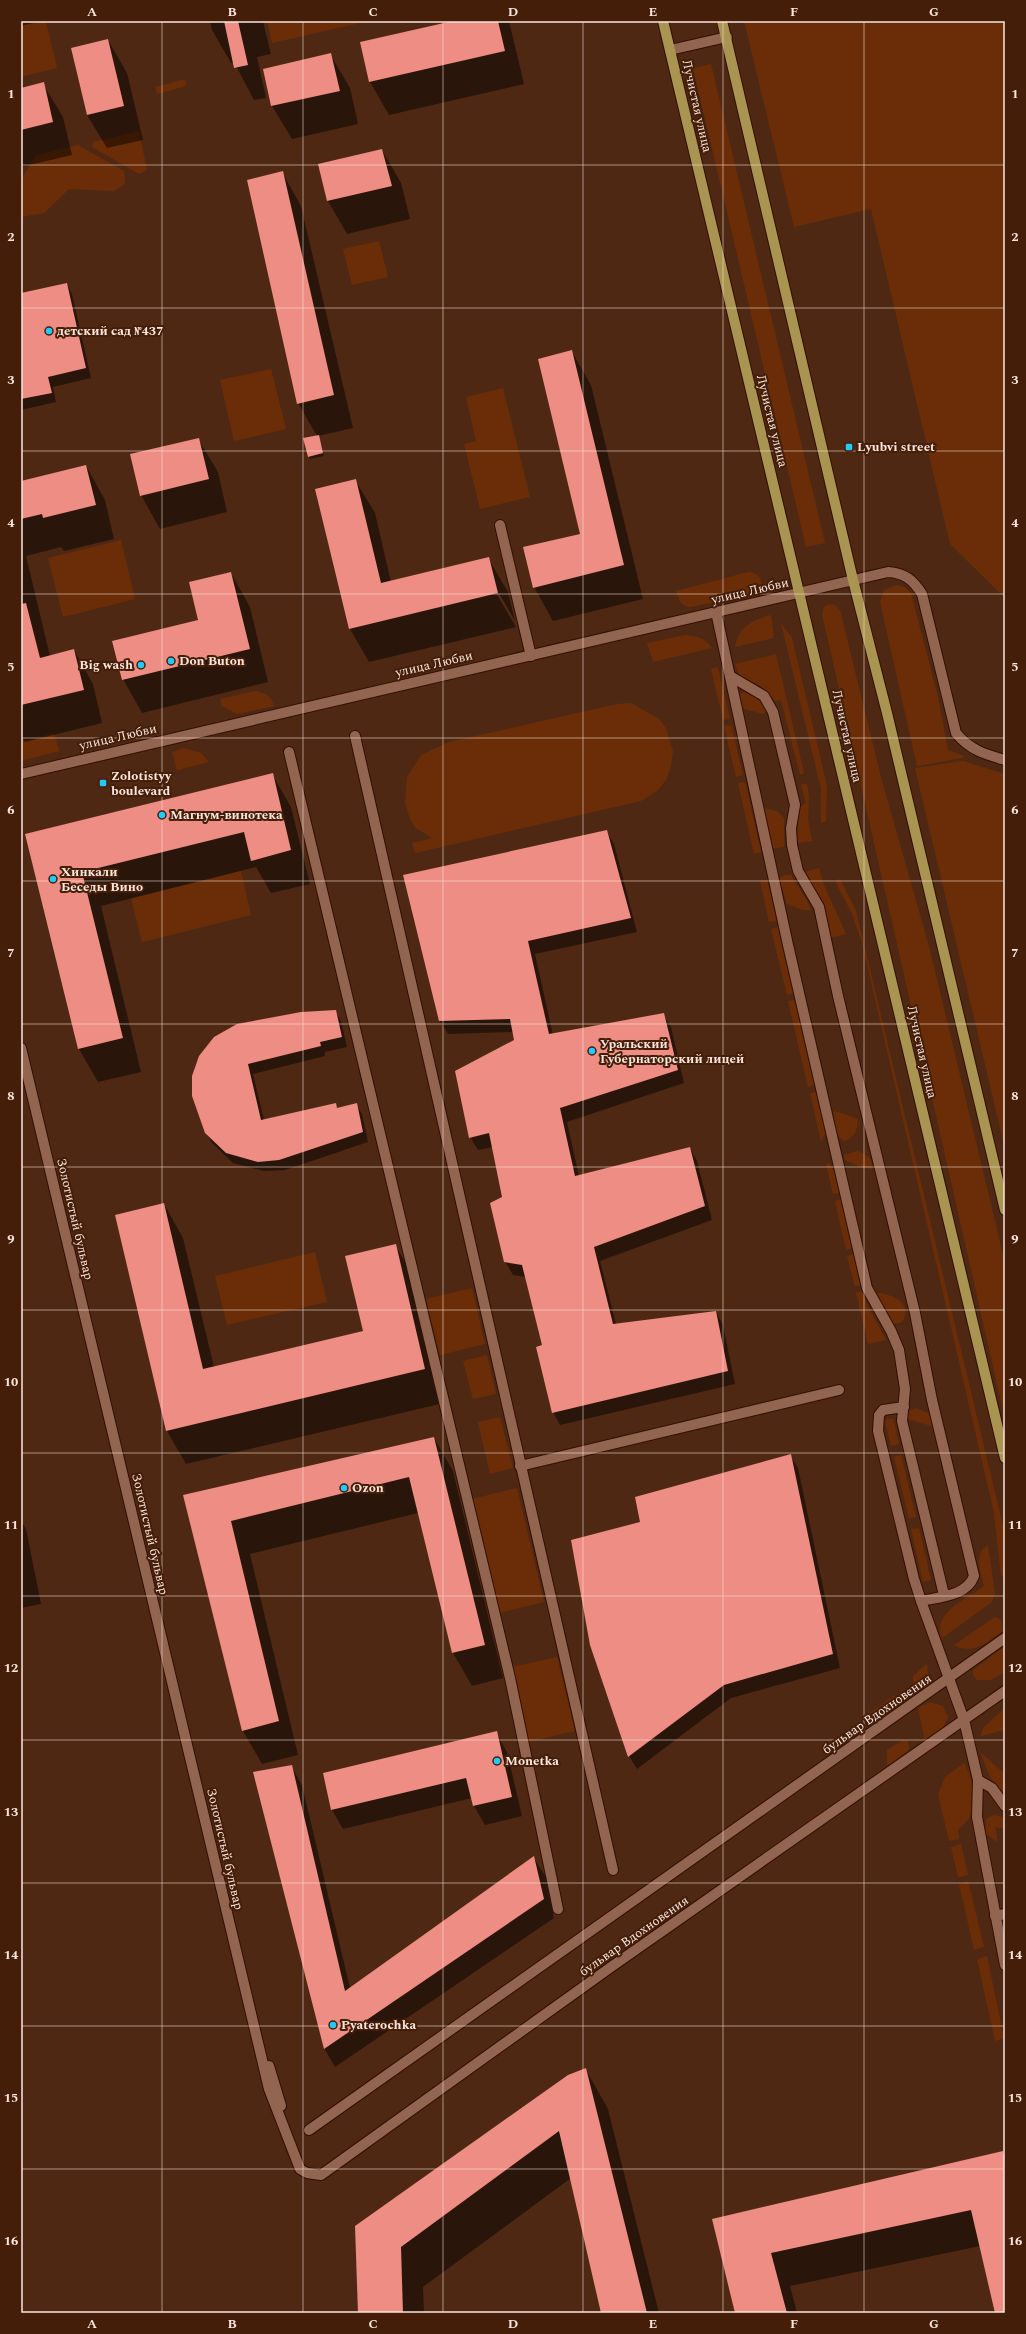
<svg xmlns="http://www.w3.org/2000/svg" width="1026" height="2334" viewBox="0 0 1026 2334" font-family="Spectral,serif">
	<rect width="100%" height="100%" fill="#4f2814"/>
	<g fill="#6b2d07">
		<polygon points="21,21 46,21 57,68 21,77"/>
		<polygon points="267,21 369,21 272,43"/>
		<polygon points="744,21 1005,21 1005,598 950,544 871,209 794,227"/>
		<polygon points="711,64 825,543 806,547 693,68"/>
		<polygon points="185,79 186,86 157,94 155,87"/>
		<polygon points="139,131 147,170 139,174 92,147 93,142"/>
		<polygon points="78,145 124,171 125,184 114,191 69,189 44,213 21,217 21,180 36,155"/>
		<polygon points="379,241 388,277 352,285 343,249"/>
		<polygon points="271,369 286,429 234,441 220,380"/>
		<polygon points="503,388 530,497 480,509 464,444 476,441 466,397"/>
		<polygon points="121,540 135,599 63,617 48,558"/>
		<path d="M748,572C760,572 761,581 765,591L691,607C680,606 679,600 676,591Z"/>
		<polygon points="897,585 904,587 911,593 938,697 948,750 964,756 962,758 917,766 880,602 884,590"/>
		<polygon points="829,604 835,605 840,610 882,781 930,950 1005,1263 1005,1419 822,614 824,607"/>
		<path d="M771,615L774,638L735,647C738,627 754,619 771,615Z"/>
		<polygon points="781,623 792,638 827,786 826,821 821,823 821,789"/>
		<path d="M685,635C697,636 705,638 712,648L653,662L647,643Z"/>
		<polygon points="776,654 804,773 800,775 781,700 775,701 762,687 739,675 735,664"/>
		<polygon points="718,667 730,719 723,720 711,669"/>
		<path d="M255,691C265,693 271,695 274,706L237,714L222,706L220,699Z"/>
		<path d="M743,692C753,695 764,702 766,712L763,714L742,708L737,697Z"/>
		<polygon points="631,703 659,719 666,728 673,751 671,766 666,780 657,791 641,801 415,853 412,843 432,838 416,828 410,819 405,803 407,777 421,755 449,742 617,704"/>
		<polygon points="731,725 743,775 736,777 724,726"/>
		<polygon points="54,733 59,751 21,761 21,741"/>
		<polygon points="184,748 201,753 209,762 177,770 172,752"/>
		<polygon points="963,761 1005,774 1005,1149 915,768"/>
		<polygon points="745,782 761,852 754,854 738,783"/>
		<polygon points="807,783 809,797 808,819 812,841 797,843 799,808 806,803 801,785"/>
		<polygon points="763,808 777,811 784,818 784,847 773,849"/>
		<polygon points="819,868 824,885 846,934 830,938 826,912 804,872"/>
		<polygon points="241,871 251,915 142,942 131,898"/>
		<polygon points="785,875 791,875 807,901 811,910 803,910 787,904 779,878"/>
		<polygon points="767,879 777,921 769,922 760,881"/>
		<polygon points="840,879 856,911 1005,1534 1005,1577 1001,1576 994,1513 862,943 852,914 835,881"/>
		<polygon points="778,927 794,993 787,995 771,929"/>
		<polygon points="795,1000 815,1085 808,1087 788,1001"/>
		<polygon points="817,1092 826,1132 821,1142 810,1093"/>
		<path d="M835,1111L858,1119C858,1130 854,1139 843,1141L837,1134L833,1112Z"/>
		<path d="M857,1151C866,1153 874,1159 872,1169L863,1168L845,1160L844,1155Z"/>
		<polygon points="829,1163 836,1174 840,1193 833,1194 826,1164"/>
		<polygon points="842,1199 853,1248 846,1250 835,1201"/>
		<polygon points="315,1252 327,1302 227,1325 215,1276"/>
		<polygon points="855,1254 862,1285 855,1287 847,1256"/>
		<polygon points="472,1288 485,1344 440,1355 426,1299"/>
		<polygon points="863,1291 867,1305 886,1340 868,1344 856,1293"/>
		<path d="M877,1293C894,1294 913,1304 902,1322L895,1324L889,1320Z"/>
		<polygon points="487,1355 496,1394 473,1399 463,1361"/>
		<polygon points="916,1408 928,1413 934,1427 905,1418 909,1411"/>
		<polygon points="500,1417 513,1468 490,1474 478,1422"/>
		<polygon points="893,1418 899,1444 891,1446 885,1420"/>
		<polygon points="901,1455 916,1517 909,1518 894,1457"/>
		<polygon points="517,1488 544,1602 499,1613 472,1499"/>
		<polygon points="919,1528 931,1580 923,1582 911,1529"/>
		<path d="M988,1545L995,1593L992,1602L942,1638C931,1613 967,1599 984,1586C981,1572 973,1554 988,1545Z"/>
		<path d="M995,1617L1001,1620L1003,1631C988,1641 973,1656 954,1645Z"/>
		<polygon points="1005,1646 1005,1672 991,1680 977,1680 973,1675 973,1670"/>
		<polygon points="557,1657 575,1731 529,1742 512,1667"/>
		<path d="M927,1664C930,1677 926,1689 914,1696L913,1676Z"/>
		<polygon points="895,1695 899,1707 881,1720 875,1721 870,1713"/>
		<polygon points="930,1702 943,1706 948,1717 943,1728 925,1741 918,1708"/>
		<polygon points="1005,1708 1005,1730 981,1736 983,1728"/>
		<polygon points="903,1740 908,1741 909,1750 887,1766 887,1750"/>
		<polygon points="980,1752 1005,1774 1005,1796 990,1777"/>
		<path d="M964,1763C972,1777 978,1800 970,1816C968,1821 962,1826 958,1830L959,1839L949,1841L938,1794L945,1777Z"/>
		<polygon points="993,1815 1000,1816 1005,1819 1005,1829 995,1827 998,1842 985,1834 986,1819"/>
		<polygon points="961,1844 968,1875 958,1877 951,1847"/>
		<polygon points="968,1881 984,1947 974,1950 959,1884"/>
		<polygon points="987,1956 1004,2038 995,2041 977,1959"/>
	</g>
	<g fill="#0007">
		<polygon points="21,21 42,21 21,26"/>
		<polygon points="210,21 263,21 271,54 257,57 266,98 254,100 234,62 231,63 212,30"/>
		<polygon points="453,21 509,21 524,84 389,115 370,82"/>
		<polygon points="108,40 127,73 143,140 107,148 87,115"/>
		<polygon points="330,54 350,88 358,124 292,139 272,106 264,70"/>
		<polygon points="43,84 63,117 72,155 21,167 21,89"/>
		<polygon points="382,150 401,183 410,219 347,234 328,201 319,165"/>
		<polygon points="282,172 301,206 353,428 318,436 324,456 310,459 309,457 317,436 298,403"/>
		<polygon points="67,284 72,294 91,378 53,387 56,402 21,410 21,294"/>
		<polygon points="572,352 591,385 643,599 553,621 534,587 581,534"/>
		<polygon points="198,439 218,472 227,512 160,529 141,495"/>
		<polygon points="86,466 105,500 114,539 64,551 61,547 26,556 50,656 74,650 93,684 102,723 25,742 21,735 21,482"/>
		<polygon points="355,480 375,513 391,582 488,558 508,592 515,621 499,593 496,593 516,627 369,662 350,629 316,489"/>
		<polygon points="231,573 250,607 268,682 142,713 123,679 199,621"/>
		<polygon points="272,774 291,807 310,884 271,893 256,867 101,906 141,1072 98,1082 79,1049 27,835"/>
		<polygon points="606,831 614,844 637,932 535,954 553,1035 663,1014 671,1027 684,1083 567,1122 579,1176 690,1148 697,1161 712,1220 600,1261 616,1324 716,1312 723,1325 735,1384 560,1425 553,1412 543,1346 526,1277 513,1275 505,1261 503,1197 493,1147 478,1150 470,1137 515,1041 514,1032 448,1034 440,1021"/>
		<polygon points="335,1011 341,1021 347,1047 325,1052 325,1056 253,1074 264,1120 335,1104 338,1109 356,1104 362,1114 368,1142 285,1170 264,1171 233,1163 212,1143 206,1133 193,1095"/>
		<polygon points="164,1204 183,1238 214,1367 364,1331 395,1245 415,1279 444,1403 186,1464 167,1431 116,1216"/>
		<polygon points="434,1438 453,1471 503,1678 472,1686 453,1653 418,1513 250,1554 298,1755 262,1764 243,1731 184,1496"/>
		<polygon points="790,1455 798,1468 840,1668 731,1698 637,1769 629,1756 591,1644 641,1523"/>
		<polygon points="21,1521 26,1529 41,1604 21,1608"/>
		<polygon points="496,1733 507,1752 522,1816 485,1825 474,1806 472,1798 343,1829 332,1810 324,1774"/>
		<polygon points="291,1766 302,1785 350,1988 534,1858 545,1876 554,1918 335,2067 324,2048"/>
		<polygon points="586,2070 608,2109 659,2313 602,2313 571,2178 423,2287 424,2313 359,2313 356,2226"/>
		<polygon points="1002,2152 1005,2157 1005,2313 996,2313 980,2246 790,2286 797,2313 736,2313 713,2220"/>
	</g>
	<g fill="#ed8d83">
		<polygon points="224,21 238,21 248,65 234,68"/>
		<polygon points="453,21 498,21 505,51 369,82 360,42"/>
		<polygon points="108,39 124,106 87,115 71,48"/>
		<polygon points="331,53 340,91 271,106 263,69"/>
		<polygon points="44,82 53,122 21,130 21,88"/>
		<polygon points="382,149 392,186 327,201 318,164"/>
		<polygon points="283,171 334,395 297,404 247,180"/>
		<polygon points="67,283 86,368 48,377 52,393 21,399 21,293"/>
		<polygon points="572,350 624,565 533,588 523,547 580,534 538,359"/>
		<polygon points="319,435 323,453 308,457 303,438"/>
		<polygon points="199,438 209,479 140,496 130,454"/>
		<polygon points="86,465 96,505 43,518 42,514 21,519 21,481"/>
		<polygon points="356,479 381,583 489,557 498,593 349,629 315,489"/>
		<polygon points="231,572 250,649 122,680 112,641 198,620 189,582"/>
		<polygon points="26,603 40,658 74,649 84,690 21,705 21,604"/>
		<polygon points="273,773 291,850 251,861 244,832 82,872 123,1038 78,1049 25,834"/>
		<polygon points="607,830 631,918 528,941 549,1034 664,1013 678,1070 560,1108 575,1176 690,1147 705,1206 594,1247 613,1324 716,1311 728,1371 552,1413 536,1347 542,1345 522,1265 504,1262 490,1203 502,1197 489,1133 469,1138 455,1071 514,1040 510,1019 439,1021 403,875"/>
		<polygon points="336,1010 342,1037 320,1042 321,1046 248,1064 261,1120 336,1103 337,1108 357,1103 363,1132 279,1160 258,1162 226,1153 205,1133 192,1096 192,1076 199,1056 214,1037 237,1024 301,1012"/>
		<polygon points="164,1203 203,1369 363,1331 345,1256 396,1244 425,1369 166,1431 115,1215"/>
		<polygon points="434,1437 485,1645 452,1653 409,1477 231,1521 279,1721 242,1731 183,1495"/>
		<polygon points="791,1454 833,1654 724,1685 628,1757 590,1645 571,1540 640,1522 635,1497"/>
		<polygon points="497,1731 512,1797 473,1806 466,1778 331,1810 323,1773"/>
		<polygon points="292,1765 345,1991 534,1856 544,1899 324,2049 253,1772"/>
		<polygon points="586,2068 647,2313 601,2313 559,2131 401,2247 403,2313 358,2313 355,2226 568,2075"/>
		<polygon points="1003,2151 1005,2161 1005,2313 995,2313 971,2210 771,2253 787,2313 735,2313 712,2219"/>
	</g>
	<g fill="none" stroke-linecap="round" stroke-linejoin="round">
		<g stroke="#330f00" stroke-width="12">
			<g id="minor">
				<polyline points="670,50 727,37"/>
				<polyline points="500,525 531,656"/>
				<polyline points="716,612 788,945 867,1288 891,1331 899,1350 905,1389 902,1421 944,1595"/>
				<path d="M730,676L764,696L773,712L795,805L791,828L792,845L798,871L819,907L838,996L915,1313L932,1400L974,1576C967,1596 939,1597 921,1601L964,1720L978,1780L977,1817L1005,1965"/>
				<polyline points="355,736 613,1870"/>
				<polyline points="289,752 510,1678 558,1909"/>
				<path d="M21,774L888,572C905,573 913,580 922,594L956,733C970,750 984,754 1005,760"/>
				<polyline points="21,1048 269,2089 300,2169 307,2173 321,2175 611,1967 1005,1691"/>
				<polyline points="904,1407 883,1410 879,1415 878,1431 914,1579 921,1601"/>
				<polyline points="520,1466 839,1390"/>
				<polyline points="978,1780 992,1788 1005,1806"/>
				<polyline points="995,1916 1005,1914"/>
				<polyline points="269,2066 281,2106"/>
				<polyline points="309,2130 1005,1638"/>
			</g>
		</g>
		<g stroke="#330f00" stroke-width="12">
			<g id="major">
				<polyline points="663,21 1005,1458"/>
				<polyline points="722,21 853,580 887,713 1005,1210"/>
			</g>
		</g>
		<use href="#minor" stroke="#926550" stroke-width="10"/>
		<use href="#major" stroke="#a99451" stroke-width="10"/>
	</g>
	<path fill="none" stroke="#fbe6dd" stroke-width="1" stroke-opacity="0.55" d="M162,21V2313M303,21V2313M443,21V2313M583,21V2313M723,21V2313M864,21V2313M21,165H1005M21,308H1005M21,451H1005M21,594H1005M21,738H1005M21,881H1005M21,1024H1005M21,1167H1005M21,1310H1005M21,1453H1005M21,1596H1005M21,1740H1005M21,1883H1005M21,2026H1005M21,2169H1005"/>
	<g fill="#21c9fd" stroke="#441e09" stroke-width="1.5">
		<circle cx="49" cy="331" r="4"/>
		<rect x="845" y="443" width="8" height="8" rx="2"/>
		<circle cx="171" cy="661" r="4"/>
		<circle cx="141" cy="665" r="4"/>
		<rect x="99" y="779" width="8" height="8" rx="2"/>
		<circle cx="162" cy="815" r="4"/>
		<circle cx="53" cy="879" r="4"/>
		<circle cx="592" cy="1051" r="4"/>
		<circle cx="344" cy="1488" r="4"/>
		<circle cx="497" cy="1761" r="4"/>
		<circle cx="333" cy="2025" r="4"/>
	</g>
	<g text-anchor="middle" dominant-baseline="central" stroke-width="4" stroke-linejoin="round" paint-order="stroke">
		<g font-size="13" fill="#fbe6dd" stroke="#441e09">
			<text transform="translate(697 106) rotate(77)">Лучистая улица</text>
			<text transform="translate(772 421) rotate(76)">Лучистая улица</text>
			<text transform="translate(750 591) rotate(-13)">улица Любви</text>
			<text transform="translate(434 664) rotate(-13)">улица Любви</text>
			<text transform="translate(847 736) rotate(77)">Лучистая улица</text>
			<text transform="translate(118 737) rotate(-13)">улица Любви</text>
			<text transform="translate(922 1052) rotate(77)">Лучистая улица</text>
			<text transform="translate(75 1219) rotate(77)">Золотистый бульвар</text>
			<text transform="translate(150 1534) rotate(77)">Золотистый бульвар</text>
			<text transform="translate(877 1714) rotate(-35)">бульвар Вдохновения</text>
			<text transform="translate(225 1849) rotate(77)">Золотистый бульвар</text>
			<text transform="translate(634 1936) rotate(-35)">бульвар Вдохновения</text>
		</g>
		<g font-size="13" font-weight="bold" fill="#fbe6dd" stroke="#441e09" text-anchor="start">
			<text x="57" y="331">детский сад №437</text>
			<text x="857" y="447">Lyubvi street</text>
			<text x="179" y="661">Don Buton</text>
			<text x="133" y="665" text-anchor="end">Big wash</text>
			<text x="111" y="776">Zolotistyy<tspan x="111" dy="15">boulevard</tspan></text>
			<text x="170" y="815">Магнум-винотека</text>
			<text x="61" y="872">Хинкали<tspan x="61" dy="15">Беседы Вино</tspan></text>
			<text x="600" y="1044">Уральский<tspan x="600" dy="15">Губернаторский лицей</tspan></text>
			<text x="352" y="1488">Ozon</text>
			<text x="505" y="1761">Monetka</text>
			<text x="341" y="2025">Pyaterochka</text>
		</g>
	</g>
	<rect width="1026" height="2334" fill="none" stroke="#441e09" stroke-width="44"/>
	<rect x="22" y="22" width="982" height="2290" fill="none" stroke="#fbe6dd" stroke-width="1.5"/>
	<g font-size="13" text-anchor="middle" font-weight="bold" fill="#fbe6dd">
		<text x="92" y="16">A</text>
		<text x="232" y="16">B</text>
		<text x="373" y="16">C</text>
		<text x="513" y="16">D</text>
		<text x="653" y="16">E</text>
		<text x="794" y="16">F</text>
		<text x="934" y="16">G</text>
		<text x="11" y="98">1</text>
		<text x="1015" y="98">1</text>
		<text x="11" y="241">2</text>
		<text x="1015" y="241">2</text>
		<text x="11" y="384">3</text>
		<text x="1015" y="384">3</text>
		<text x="11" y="527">4</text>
		<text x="1015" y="527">4</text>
		<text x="11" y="671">5</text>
		<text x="1015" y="671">5</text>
		<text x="11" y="814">6</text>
		<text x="1015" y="814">6</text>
		<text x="11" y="957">7</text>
		<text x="1015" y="957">7</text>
		<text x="11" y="1100">8</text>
		<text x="1015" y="1100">8</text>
		<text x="11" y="1243">9</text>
		<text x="1015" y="1243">9</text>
		<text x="11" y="1386">10</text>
		<text x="1015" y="1386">10</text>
		<text x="11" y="1529">11</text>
		<text x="1015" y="1529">11</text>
		<text x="11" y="1672">12</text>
		<text x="1015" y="1672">12</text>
		<text x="11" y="1816">13</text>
		<text x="1015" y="1816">13</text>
		<text x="11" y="1959">14</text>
		<text x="1015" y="1959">14</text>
		<text x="11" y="2102">15</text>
		<text x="1015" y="2102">15</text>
		<text x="11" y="2245">16</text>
		<text x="1015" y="2245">16</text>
		<text x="92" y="2328">A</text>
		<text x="232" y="2328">B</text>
		<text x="373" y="2328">C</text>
		<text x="513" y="2328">D</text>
		<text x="653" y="2328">E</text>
		<text x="794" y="2328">F</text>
		<text x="934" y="2328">G</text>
	</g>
</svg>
